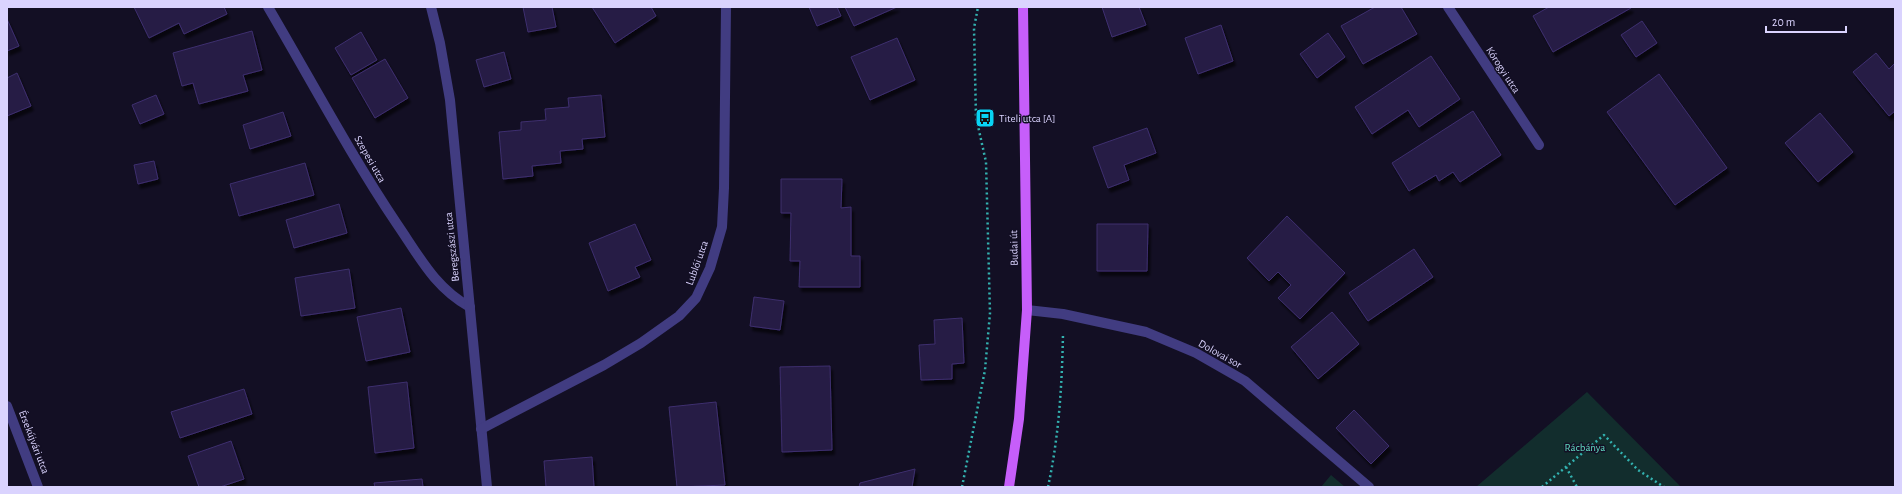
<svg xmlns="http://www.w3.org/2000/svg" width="1902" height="494" viewBox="0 0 1902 494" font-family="'Alegreya Sans',sans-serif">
	<defs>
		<filter id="shadow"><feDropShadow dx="2.5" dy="4.5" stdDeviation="1" flood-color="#0009"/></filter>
	</defs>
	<rect width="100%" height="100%" fill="#130f24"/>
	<g fill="#122d2d">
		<polygon points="1587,392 1681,487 1476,487"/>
		<polygon points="1331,475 1345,487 1321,487"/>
	</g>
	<g fill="#261c44" stroke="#3e2f6f" filter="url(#shadow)">
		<polygon points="134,7 224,7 227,14 184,34 179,23 149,38"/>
		<polygon points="523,7 552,7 556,27 528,32"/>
		<polygon points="592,7 651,7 656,16 615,43"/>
		<polygon points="809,7 837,7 841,16 817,26"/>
		<polygon points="845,7 897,7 854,26"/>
		<polygon points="1102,7 1139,7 1146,25 1112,37"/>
		<polygon points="1375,7 1401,7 1417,34 1363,64 1341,26"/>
		<polygon points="1549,7 1630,7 1631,8 1553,52 1533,16"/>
		<polygon points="7,19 19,46 7,51"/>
		<polygon points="1642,21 1657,43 1636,57 1621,35"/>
		<polygon points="1221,25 1233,61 1198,74 1185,38"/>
		<polygon points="252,31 262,70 243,75 248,91 199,104 193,83 182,86 173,53"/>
		<polygon points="361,32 377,60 351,75 335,48"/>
		<polygon points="1328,33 1345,57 1317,78 1300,54"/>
		<polygon points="897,38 915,80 870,100 851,57"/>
		<polygon points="504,52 511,79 484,87 476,60"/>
		<polygon points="1876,53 1889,69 1895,63 1895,111 1889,116 1853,72"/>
		<polygon points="1431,56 1460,99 1419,127 1408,110 1372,134 1355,107"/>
		<polygon points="385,59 408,98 375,118 352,78"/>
		<polygon points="17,73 31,106 7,116 7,78"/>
		<polygon points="1659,74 1727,168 1675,205 1607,112"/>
		<polygon points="156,95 164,114 140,124 132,105"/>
		<polygon points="601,95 605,137 582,139 583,149 560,151 561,163 532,166 533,176 503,179 499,132 521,130 521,122 546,120 545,109 569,107 568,98"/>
		<polygon points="1473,111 1501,155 1460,182 1453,172 1439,181 1436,175 1409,191 1392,163"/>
		<polygon points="283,112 291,136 250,149 243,125"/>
		<polygon points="1820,113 1853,152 1818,182 1785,143"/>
		<polygon points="1147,128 1156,153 1124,165 1129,180 1108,188 1093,147"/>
		<polygon points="154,161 158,179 138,184 134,165"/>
		<polygon points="305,163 314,195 239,216 230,184"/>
		<polygon points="781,179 842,179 841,208 851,207 851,256 860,256 860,287 799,287 800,261 790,261 791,213 781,213"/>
		<polygon points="339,204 347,233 294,248 286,220"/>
		<polygon points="1287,216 1345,273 1300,319 1278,298 1291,285 1278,272 1269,281 1247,258"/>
		<polygon points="635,224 651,260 635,267 640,277 608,291 589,243"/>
		<polygon points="1097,224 1148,224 1147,271 1097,271"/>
		<polygon points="1414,249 1433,277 1368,321 1349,293"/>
		<polygon points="349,269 355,308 301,316 295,278"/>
		<polygon points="754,297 784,301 780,330 750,326"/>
		<polygon points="401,308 410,352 366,361 357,317"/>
		<polygon points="1332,312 1359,344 1318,379 1291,347"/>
		<polygon points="962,318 964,363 952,364 952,379 921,380 919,345 935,344 934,320"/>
		<polygon points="830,366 832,450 782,452 780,367"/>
		<polygon points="407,382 414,448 375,453 368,387"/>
		<polygon points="244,389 252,414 180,438 171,412"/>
		<polygon points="716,402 725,485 677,487 669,407"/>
		<polygon points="1354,410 1389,446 1371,464 1336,428"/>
		<polygon points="231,441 244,479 220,487 199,487 188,456"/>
		<polygon points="592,457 594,487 546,487 544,461"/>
		<polygon points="915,469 912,487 859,487 860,483"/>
		<polygon points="422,479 423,487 375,487 374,483"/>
	</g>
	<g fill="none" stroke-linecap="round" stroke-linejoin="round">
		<g stroke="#33b2b0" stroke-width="2.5" stroke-dasharray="2 3" stroke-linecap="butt">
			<polyline points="1566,467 1577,487"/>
			<polyline points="962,487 985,370 990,313 986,162 976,117 974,28 978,7"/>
			<path d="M1048,487C1059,436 1062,385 1063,333"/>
			<polyline points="1542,487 1604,435 1638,470 1664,487"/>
		</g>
		<g stroke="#413c81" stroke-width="10">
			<path d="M268,7C311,80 350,154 397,224C419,256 435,288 470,307"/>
			<polyline points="431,7 440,43 450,100 487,487"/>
			<polyline points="1448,7 1539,145"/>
			<polyline points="1027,310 1063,314 1146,332 1196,353 1245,381 1369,487"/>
			<polyline points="7,406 38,487"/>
			<polyline points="481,429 604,365 641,343 679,316 696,298 710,268 722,227 724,188 726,7"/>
		</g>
		<polyline stroke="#c65efa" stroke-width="10" points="1009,487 1019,419 1027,310 1023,7"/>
	</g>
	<defs>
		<g id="bus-square" transform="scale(1)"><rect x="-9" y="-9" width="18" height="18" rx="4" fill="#08d3f4" stroke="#130f24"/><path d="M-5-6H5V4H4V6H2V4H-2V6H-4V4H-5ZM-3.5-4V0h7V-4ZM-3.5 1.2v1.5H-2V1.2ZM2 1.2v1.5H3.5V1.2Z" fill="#111"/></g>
	</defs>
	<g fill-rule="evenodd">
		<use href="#bus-square" x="985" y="118"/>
	</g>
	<g text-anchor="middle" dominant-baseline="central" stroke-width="3" stroke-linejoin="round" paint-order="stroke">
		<g font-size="11" fill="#dad3fe" stroke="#130f24">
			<text transform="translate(1503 70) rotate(57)">Kórogyi utca</text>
			<text transform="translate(370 159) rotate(60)">Szepesi utca</text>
			<text transform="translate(452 247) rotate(-96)">Beregszászi utca</text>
			<text transform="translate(1014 248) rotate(-91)">Budai út</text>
			<text transform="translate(697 263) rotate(-70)">Lublói utca</text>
			<text transform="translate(1220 354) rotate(29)">Dolovai sor</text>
			<text transform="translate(34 442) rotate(69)">Érsekújvári utca</text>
		</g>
		<g font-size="11" fill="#dad3fe" stroke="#130f24" text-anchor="start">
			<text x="999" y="118">Titeli utca [A]</text>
		</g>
		<g font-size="11" fill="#61dbc2" stroke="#130f24">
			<text x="1585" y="447">Rácbánya</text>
		</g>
	</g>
	<rect width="1902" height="494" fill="none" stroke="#dad3fe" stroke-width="16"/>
	<path d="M1766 26v6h80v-6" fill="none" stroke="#dad3fe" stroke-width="2"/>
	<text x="1772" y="26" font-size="12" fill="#dad3fe" stroke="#130f24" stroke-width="3" paint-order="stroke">20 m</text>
</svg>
